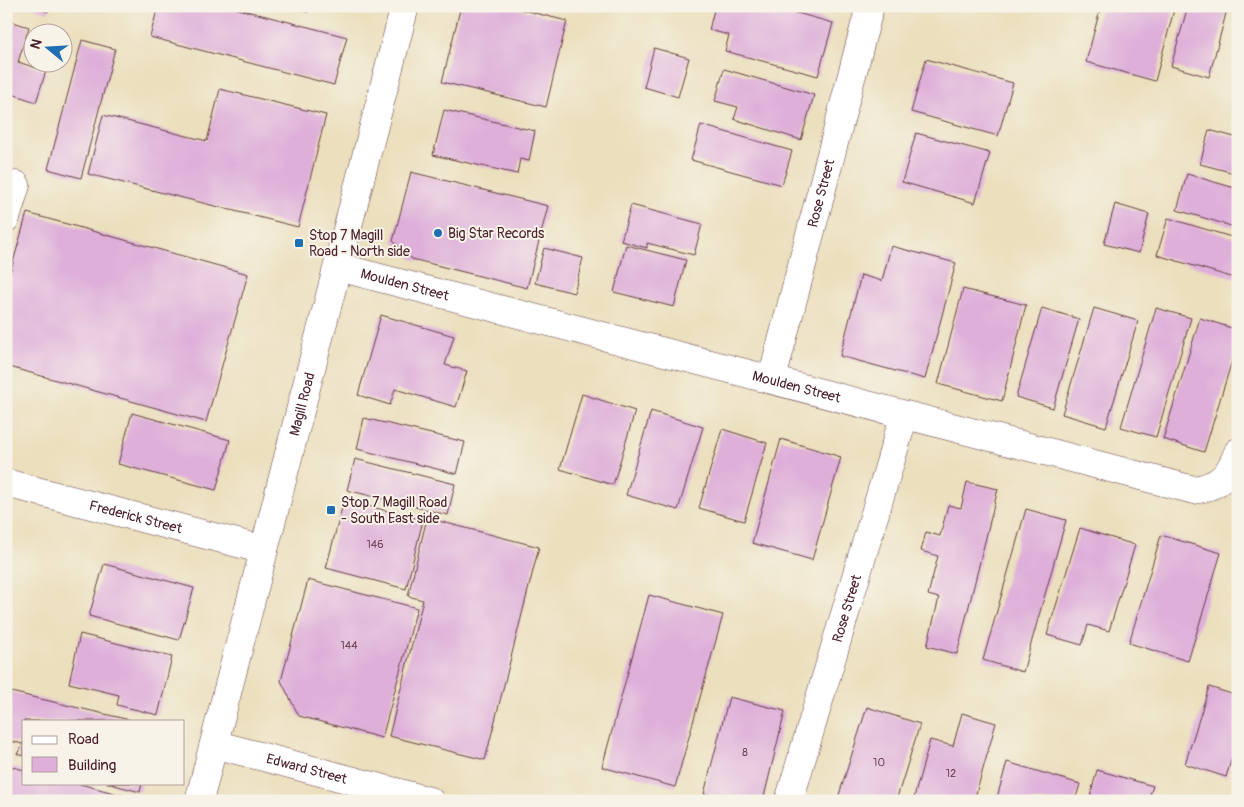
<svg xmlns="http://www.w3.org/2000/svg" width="1244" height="807" viewBox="0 0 1244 807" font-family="Pangolin,sans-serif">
	<rect width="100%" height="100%" fill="#f7f3e8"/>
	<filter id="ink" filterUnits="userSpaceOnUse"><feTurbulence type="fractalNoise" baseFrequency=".02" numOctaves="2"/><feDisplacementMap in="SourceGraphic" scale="10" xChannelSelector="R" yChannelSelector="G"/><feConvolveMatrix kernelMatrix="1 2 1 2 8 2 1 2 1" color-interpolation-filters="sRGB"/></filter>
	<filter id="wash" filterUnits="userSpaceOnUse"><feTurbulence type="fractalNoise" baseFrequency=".0096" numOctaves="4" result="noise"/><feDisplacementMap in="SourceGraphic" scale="20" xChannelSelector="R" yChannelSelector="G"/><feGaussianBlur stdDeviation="1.12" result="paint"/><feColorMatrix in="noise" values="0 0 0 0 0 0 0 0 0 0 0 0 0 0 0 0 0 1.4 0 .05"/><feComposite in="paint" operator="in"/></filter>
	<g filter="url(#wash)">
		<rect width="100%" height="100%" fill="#ebdfbd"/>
		<g id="blocks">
			<g fill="#deafd9">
				<polygon points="30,6 50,6 48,12"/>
				<polygon points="158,6 227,6 347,37 334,85 150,37"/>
				<polygon points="288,6 309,6 308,12"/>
				<polygon points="461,6 507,6 567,21 546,107 442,82"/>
				<polygon points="715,6 772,6 833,23 818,76 725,51 729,35 709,30"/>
				<polygon points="1101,6 1175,6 1155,81 1086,62"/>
				<polygon points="1188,6 1228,6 1209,77 1171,66"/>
				<polygon points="6,20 29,27 18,62 46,71 36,102 6,92"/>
				<polygon points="82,40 115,49 81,178 48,169"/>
				<polygon points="654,48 689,58 678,97 644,87"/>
				<polygon points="926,59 1013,83 998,136 911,112"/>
				<polygon points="724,69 814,95 801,140 734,119 738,107 715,101"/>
				<polygon points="220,89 326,115 298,227 88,174 103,115 207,141"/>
				<polygon points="6,102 13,104 7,125 6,125"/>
				<polygon points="444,110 535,131 529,161 520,159 517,174 433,155"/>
				<polygon points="701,125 792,151 782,185 691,160"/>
				<polygon points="1209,130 1238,138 1238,174 1200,164"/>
				<polygon points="916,133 990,153 975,203 902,182"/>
				<polygon points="411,172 548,206 527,288 412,259 393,241"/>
				<polygon points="1187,174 1238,189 1238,228 1177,210"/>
				<polygon points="1115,204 1149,214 1139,253 1104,244"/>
				<polygon points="631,205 702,224 694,255 647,243 647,248 621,241"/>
				<polygon points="27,213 248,274 206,422 6,366 6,287"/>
				<polygon points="1168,218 1238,239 1238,279 1157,255"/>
				<polygon points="626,245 686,260 674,307 614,292"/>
				<polygon points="891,246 956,263 925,379 840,356 861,275 882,281"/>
				<polygon points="544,248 583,258 574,293 535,283"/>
				<polygon points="963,289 1026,305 1002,401 938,384"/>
				<polygon points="1042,308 1079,319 1053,408 1016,397"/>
				<polygon points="1094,308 1138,321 1106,427 1062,414"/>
				<polygon points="1156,308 1191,318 1156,437 1121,427"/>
				<polygon points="381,315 454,336 445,365 467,371 456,407 395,389 390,405 358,395"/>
				<polygon points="1200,318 1238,330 1238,341 1204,452 1163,439"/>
				<polygon points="582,394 635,411 613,485 560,469"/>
				<polygon points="651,411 703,427 678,510 626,495"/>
				<polygon points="132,413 230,440 216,490 118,464"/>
				<polygon points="364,418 465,442 457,474 357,449"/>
				<polygon points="722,429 767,443 744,521 699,508"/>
				<polygon points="781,439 841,457 812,560 752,543"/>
				<polygon points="355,459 455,484 448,515 347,490"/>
				<polygon points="967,482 998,489 957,654 927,646 939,598 928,595 938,556 921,551 926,532 940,536 948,505 961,508"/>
				<polygon points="344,500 423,520 406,589 326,568"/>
				<polygon points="1026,509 1066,520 1023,672 983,660"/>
				<polygon points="427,518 539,547 485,760 389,736 423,600 408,596"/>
				<polygon points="1080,528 1135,545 1109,631 1088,625 1082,645 1047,635"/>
				<polygon points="1161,535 1221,553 1188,661 1129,643"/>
				<polygon points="104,564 194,588 179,640 89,616"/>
				<polygon points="308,580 417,608 382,738 299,716 281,681"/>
				<polygon points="649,595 723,615 675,787 602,767"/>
				<polygon points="80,634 172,657 158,715 117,705 119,695 69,683"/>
				<polygon points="1209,687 1238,696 1238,738 1226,777 1185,764"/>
				<polygon points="11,692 130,720 130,721 24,721 24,756 17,754 23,744 6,740 6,713"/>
				<polygon points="729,697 785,711 763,801 731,801 704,794"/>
				<polygon points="867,707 920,724 896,801 837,801"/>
				<polygon points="962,713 996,723 974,801 913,801 930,740 953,746"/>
				<polygon points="1007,762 1080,784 1075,801 996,801"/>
				<polygon points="6,765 24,770 24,783 76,783 137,799 136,801 6,801"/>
				<polygon points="1097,770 1153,786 1148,801 1089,801"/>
				<polygon points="107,783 142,783 140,792"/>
			</g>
		</g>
	</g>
	<g filter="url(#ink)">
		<use href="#blocks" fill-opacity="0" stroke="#623c41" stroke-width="1"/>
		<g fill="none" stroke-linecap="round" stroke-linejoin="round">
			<g stroke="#623c41" stroke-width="29">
				<g id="minor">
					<polyline points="6,218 16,185"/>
					<path id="s1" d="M338,267L1194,490C1220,486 1229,476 1238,452"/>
					<path id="s2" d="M772,379L870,6"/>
					<path id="s3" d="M6,483L264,550"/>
					<path id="s4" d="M214,744L430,801"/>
					<path id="s5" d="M789,801L904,416"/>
				</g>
			</g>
			<g stroke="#623c41" stroke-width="29">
				<g id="major">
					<path id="s6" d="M199,801L405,6"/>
				</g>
			</g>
			<use href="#minor" stroke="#fff" stroke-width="28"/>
			<use href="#major" stroke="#fff" stroke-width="28"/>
		</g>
	</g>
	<g fill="#1f6fb2" stroke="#f7f3e8" stroke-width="2">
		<circle cx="438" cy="233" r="5"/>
		<rect x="294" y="238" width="10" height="10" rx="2.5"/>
		<rect x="326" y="505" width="10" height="10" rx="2.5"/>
	</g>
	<g text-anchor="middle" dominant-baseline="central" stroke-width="4" stroke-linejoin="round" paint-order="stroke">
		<g font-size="11" fill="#6f4356">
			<text x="375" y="544">146</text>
			<text x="349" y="645">144</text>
			<text x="745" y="752">8</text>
			<text x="879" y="762">10</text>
			<text x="951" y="773">12</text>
		</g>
		<g font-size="14" fill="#4a1f2b" stroke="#f7f3e8">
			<text stroke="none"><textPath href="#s2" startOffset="192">Rose Street</textPath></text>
			<text stroke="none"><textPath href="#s1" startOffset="69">Moulden Street</textPath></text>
			<text stroke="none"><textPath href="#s1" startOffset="474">Moulden Street</textPath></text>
			<text stroke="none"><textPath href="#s6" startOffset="410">Magill Road</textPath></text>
			<text stroke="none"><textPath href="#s3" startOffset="134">Frederick Street</textPath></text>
			<text stroke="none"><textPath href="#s5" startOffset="201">Rose Street</textPath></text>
			<text stroke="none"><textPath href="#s4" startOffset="96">Edward Street</textPath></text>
		</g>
		<g font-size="14" fill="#4a1f2b" stroke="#f7f3e8" text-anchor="start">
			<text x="448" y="233">Big Star Records</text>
			<text x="309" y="235">Stop 7 Magill<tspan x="309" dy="16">Road - North side</tspan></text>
			<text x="341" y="502">Stop 7 Magill Road<tspan x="341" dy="16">- South East side</tspan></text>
		</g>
	</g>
	<rect width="1244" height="807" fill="none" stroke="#f7f3e8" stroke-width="25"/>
	<rect x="22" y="720" width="162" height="65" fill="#f7f3e8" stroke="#b29e9c"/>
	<rect x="32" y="736" width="25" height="8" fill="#ffffff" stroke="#b29e9c"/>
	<text x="68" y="744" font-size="15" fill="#4a1f2b">Road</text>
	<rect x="32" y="757" width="25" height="15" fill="#deafd9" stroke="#b29e9c"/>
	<text x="68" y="770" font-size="15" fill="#4a1f2b">Building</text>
	<g transform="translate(48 48) rotate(288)"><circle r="24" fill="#f7f3e8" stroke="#b29e9c"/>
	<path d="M0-4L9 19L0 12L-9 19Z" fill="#1f6fb2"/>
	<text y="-8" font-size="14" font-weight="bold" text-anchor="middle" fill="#4a1f2b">N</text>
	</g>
</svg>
